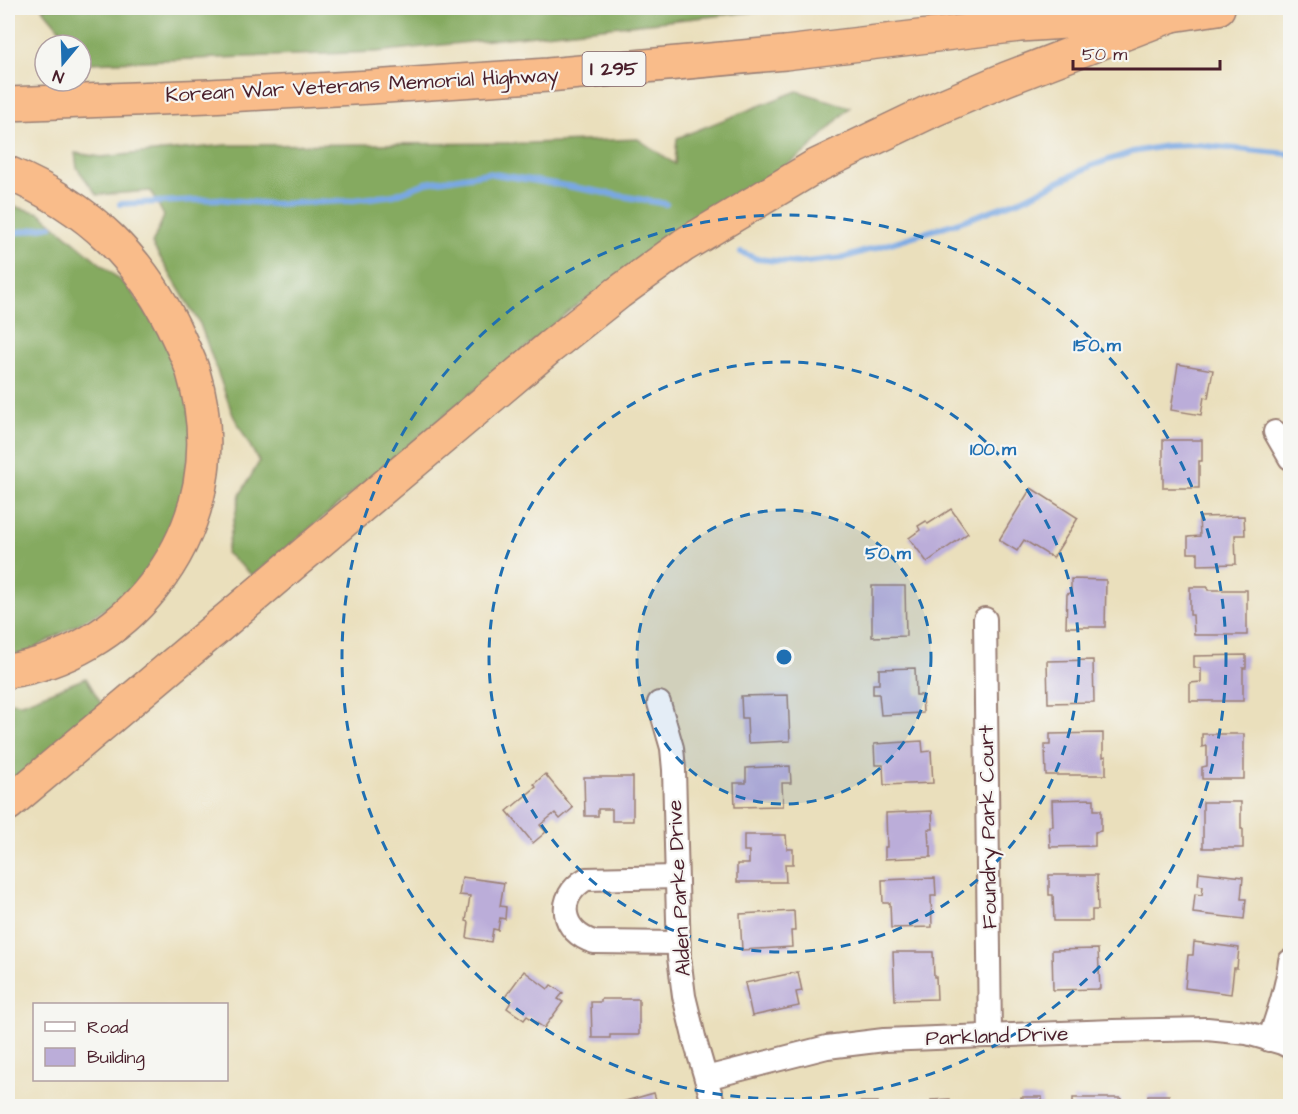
<svg xmlns="http://www.w3.org/2000/svg" width="1298" height="1114" viewBox="0 0 1298 1114" font-family="'Architects Daughter',sans-serif">
	<rect width="100%" height="100%" fill="#f6f6f2"/>
	<filter id="ink" filterUnits="userSpaceOnUse"><feTurbulence type="fractalNoise" baseFrequency=".0167" numOctaves="2"/><feDisplacementMap in="SourceGraphic" scale="12" xChannelSelector="R" yChannelSelector="G"/><feConvolveMatrix kernelMatrix="1 2 1 2 8 2 1 2 1" color-interpolation-filters="sRGB"/></filter>
	<filter id="wash" filterUnits="userSpaceOnUse"><feTurbulence type="fractalNoise" baseFrequency=".008" numOctaves="4" result="noise"/><feDisplacementMap in="SourceGraphic" scale="24" xChannelSelector="R" yChannelSelector="G"/><feGaussianBlur stdDeviation="1.35" result="paint"/><feColorMatrix in="noise" values="0 0 0 0 0 0 0 0 0 0 0 0 0 0 0 0 0 1.4 0 .05"/><feComposite in="paint" operator="in"/></filter>
	<g filter="url(#wash)">
		<rect width="100%" height="100%" fill="#eadfbc"/>
		<g fill="#85aa60" stroke="#686446" stroke-width="1.5">
			<polygon points="42,8 790,8 376,52 88,63 81,55 81,45 73,45"/>
			<polygon points="797,91 850,107 807,151 573,308 253,576 226,553 240,495 259,462 233,415 200,324 152,244 164,216 151,191 97,195 77,168 75,153 101,157 226,145 531,143 638,139 675,164 677,138"/>
			<polygon points="8,205 40,213 127,286 183,362 192,436 176,537 123,599 19,657 8,657"/>
			<polygon points="86,678 104,708 8,790 8,702 22,703"/>
		</g>
		<g fill="none" stroke-linecap="round" stroke-linejoin="round">
			<g stroke="#79a8e3" stroke-width="6">
				<polyline points="120,204 217,199 273,204 346,201 394,195 426,183 488,173 567,186 666,204"/>
				<polyline points="8,234 51,226"/>
				<polyline points="741,252 757,259 797,263 843,258 965,220 1023,199 1091,166 1132,152 1166,146 1197,145 1290,154"/>
			</g>
		</g>
		<g id="blocks">
			<g fill="#bbadd9">
				<polygon points="1178,364 1213,370 1208,398 1204,397 1201,415 1171,410"/>
				<polygon points="1163,440 1202,440 1202,461 1199,461 1199,488 1163,488"/>
				<polygon points="1031,488 1078,518 1053,558 1024,540 1017,551 999,540"/>
				<polygon points="951,509 968,533 927,562 909,538 920,530 918,526 926,521 928,524"/>
				<polygon points="1244,516 1245,535 1235,535 1236,564 1198,565 1198,553 1188,553 1188,537 1200,536 1199,517"/>
				<polygon points="1071,579 1106,580 1105,627 1066,627 1067,594 1071,593"/>
				<polygon points="872,586 905,586 906,636 872,637"/>
				<polygon points="1190,587 1208,587 1208,590 1247,590 1247,635 1194,635 1193,615 1190,615"/>
				<polygon points="1246,655 1246,668 1243,668 1243,701 1190,701 1190,683 1201,682 1201,668 1194,668 1194,656"/>
				<polygon points="1093,660 1094,702 1048,703 1047,661"/>
				<polygon points="915,668 916,695 922,695 923,713 881,715 879,694 873,694 873,684 879,684 879,669"/>
				<polygon points="788,695 790,741 748,743 747,718 742,718 741,696"/>
				<polygon points="1103,733 1103,757 1106,756 1106,775 1046,775 1045,745 1050,745 1050,734"/>
				<polygon points="1202,734 1244,734 1244,779 1202,779 1202,767 1207,766 1207,746 1202,747"/>
				<polygon points="922,741 923,752 931,751 933,783 884,785 883,765 875,765 874,744"/>
				<polygon points="790,766 791,783 782,783 783,806 735,807 734,783 746,783 746,768"/>
				<polygon points="545,774 573,808 560,819 555,813 540,825 546,832 533,843 507,811 536,787 534,784"/>
				<polygon points="584,777 633,777 633,821 612,821 612,809 598,809 598,816 585,816"/>
				<polygon points="1094,799 1094,810 1101,810 1101,831 1095,832 1095,846 1050,847 1049,826 1053,826 1052,800"/>
				<polygon points="1203,802 1241,802 1241,829 1243,829 1243,848 1203,848"/>
				<polygon points="932,811 933,829 928,829 929,846 931,846 931,857 885,859 885,847 887,847 886,813"/>
				<polygon points="744,835 786,835 787,849 793,849 793,864 785,864 786,882 737,882 737,864 749,864 749,851 744,851"/>
				<polygon points="1199,872 1243,877 1241,899 1246,899 1244,919 1193,913 1195,894 1202,895 1203,886 1198,885"/>
				<polygon points="1049,875 1097,875 1098,910 1092,910 1092,921 1054,921 1053,895 1049,895"/>
				<polygon points="462,877 504,883 500,906 506,907 505,919 500,918 498,930 493,929 491,942 467,938 469,922 466,921 470,896 459,895"/>
				<polygon points="935,878 936,896 931,896 932,927 891,928 890,903 883,903 882,880"/>
				<polygon points="794,911 795,931 791,931 792,947 742,950 740,914"/>
				<polygon points="1194,942 1239,948 1237,968 1234,968 1231,994 1185,988 1188,955 1193,955"/>
				<polygon points="1098,949 1100,989 1053,990 1052,950"/>
				<polygon points="893,952 933,952 934,977 936,977 937,999 895,1000"/>
				<polygon points="524,971 548,989 551,985 563,993 558,999 563,1002 544,1028 527,1016 524,1020 507,1008 511,1002 505,997"/>
				<polygon points="798,972 802,991 796,992 799,1006 752,1016 745,983"/>
				<polygon points="601,999 639,999 639,1035 610,1035 610,1038 592,1038 591,1002 601,1002"/>
				<polygon points="654,1093 658,1106 608,1106"/>
				<polygon points="1148,1095 1169,1095 1169,1104 1194,1104 1194,1106 1148,1106"/>
				<polygon points="1021,1097 1042,1097 1042,1106 1008,1106 1008,1104 1021,1104"/>
				<rect x="1073" y="1098" width="48" height="8"/>
				<polygon points="950,1099 950,1106 931,1106 931,1100"/>
				<polygon points="858,1102 878,1102 878,1106 859,1106"/>
			</g>
		</g>
	</g>
	<g filter="url(#ink)">
		<use href="#blocks" fill-opacity="0" stroke="#9a7f74" stroke-width="1.5"/>
		<g fill="none" stroke-linecap="round" stroke-linejoin="round">
			<g stroke="#9a7f74" stroke-width="26">
				<g id="minor">
					<polyline points="1275,432 1290,458"/>
					<polyline points="985,619 990,1036"/>
					<polyline points="659,703 672,748 674,770 679,957 684,996 695,1041 714,1106"/>
					<path d="M676,877L586,879C555,897 561,932 594,942L678,943"/>
					<path d="M1269,1040C1278,1014 1287,988 1290,961"/>
					<polyline points="706,1078 827,1047 884,1040 1113,1031 1207,1029 1247,1033 1282,1043 1290,1047"/>
				</g>
			</g>
			<g stroke="#9a7f74" stroke-width="36">
				<g id="motorway">
					<polyline points="8,104 209,96 371,87 548,75 785,53 1020,25 1172,15 1218,8"/>
					<path d="M8,173C89,207 143,259 179,339C184,350 190,361 193,372C216,448 202,525 153,587C118,632 64,663 8,671"/>
					<polyline points="8,804 550,347 618,293 684,245 814,167 933,110 1006,79 1172,15"/>
				</g>
			</g>
			<use href="#minor" stroke="#fff" stroke-width="22"/>
			<use href="#motorway" stroke="#f9bc8a" stroke-width="33"/>
		</g>
	</g>
	<circle cx="784" cy="657" r="147" fill="#1f6fb2" fill-opacity=".12"/>
	<g fill="none" stroke="#1f6fb2" stroke-width="3" stroke-dasharray="10 8">
		<circle cx="784" cy="657" r="147"/>
		<circle cx="784" cy="657" r="295"/>
		<circle cx="784" cy="657" r="442"/>
	</g>
	<g text-anchor="middle" dominant-baseline="central" stroke-width="4.5" stroke-linejoin="round" paint-order="stroke">
		<rect fill="#f6f6f2" stroke="#7e6067" stroke-width="1.5" x="582.5" y="52" width="63" height="34" rx="4.5"/>
		<g font-size="20" font-weight="bold" fill="#4a1f2b">
			<text x="614" y="69">I 295</text>
		</g>
		<g font-size="21" fill="#4a1f2b" stroke="#f6f6f2">
			<text transform="translate(362 85) rotate(-3)">Korean War Veterans Memorial Highway</text>
			<text transform="translate(988 827) rotate(-91)">Foundry Park Court</text>
			<text transform="translate(679 888) rotate(-93)">Alden Parke Drive</text>
			<text transform="translate(997 1036) rotate(-2)">Parkland Drive</text>
		</g>
	</g>
	<circle cx="784" cy="657" r="9" fill="#1f6fb2" stroke="#f6f6f2" stroke-width="3"/>
	<g font-size="18" text-anchor="middle" font-weight="bold" fill="#1f6fb2" stroke="#f6f6f2" stroke-width="4.5" stroke-linejoin="round" paint-order="stroke">
		<text x="1097" y="351">150 m</text>
		<text x="993" y="455">100 m</text>
		<text x="888" y="559">50 m</text>
	</g>
	<rect width="1298" height="1114" fill="none" stroke="#f6f6f2" stroke-width="30"/>
	<rect x="33" y="1003" width="195" height="78" fill="#f6f6f2" stroke="#b1a0a2" stroke-width="1.5"/>
	<rect x="45" y="1022" width="30" height="9" fill="#ffffff" stroke="#b1a0a2" stroke-width="1.5"/>
	<text x="87" y="1033" font-size="18" fill="#4a1f2b">Road</text>
	<rect x="45" y="1048" width="30" height="18" fill="#bbadd9" stroke="#b1a0a2" stroke-width="1.5"/>
	<text x="87" y="1063" font-size="18" fill="#4a1f2b">Building</text>
	<g transform="translate(63 63) rotate(199)"><circle r="28" fill="#f6f6f2" stroke="#b1a0a2" stroke-width="1.5"/>
	<path d="M0-4.5L10 22L0 15L-10 22Z" fill="#1f6fb2"/>
	<text y="-9" font-size="16" font-weight="bold" text-anchor="middle" fill="#4a1f2b">N</text>
	</g>
	<path d="M1073 60v9h147v-9" fill="none" stroke="#4a1f2b" stroke-width="3"/>
	<text x="1082" y="60" font-size="18" fill="#4a1f2b" stroke="#f6f6f2" stroke-width="4.5" paint-order="stroke">50 m</text>
</svg>
